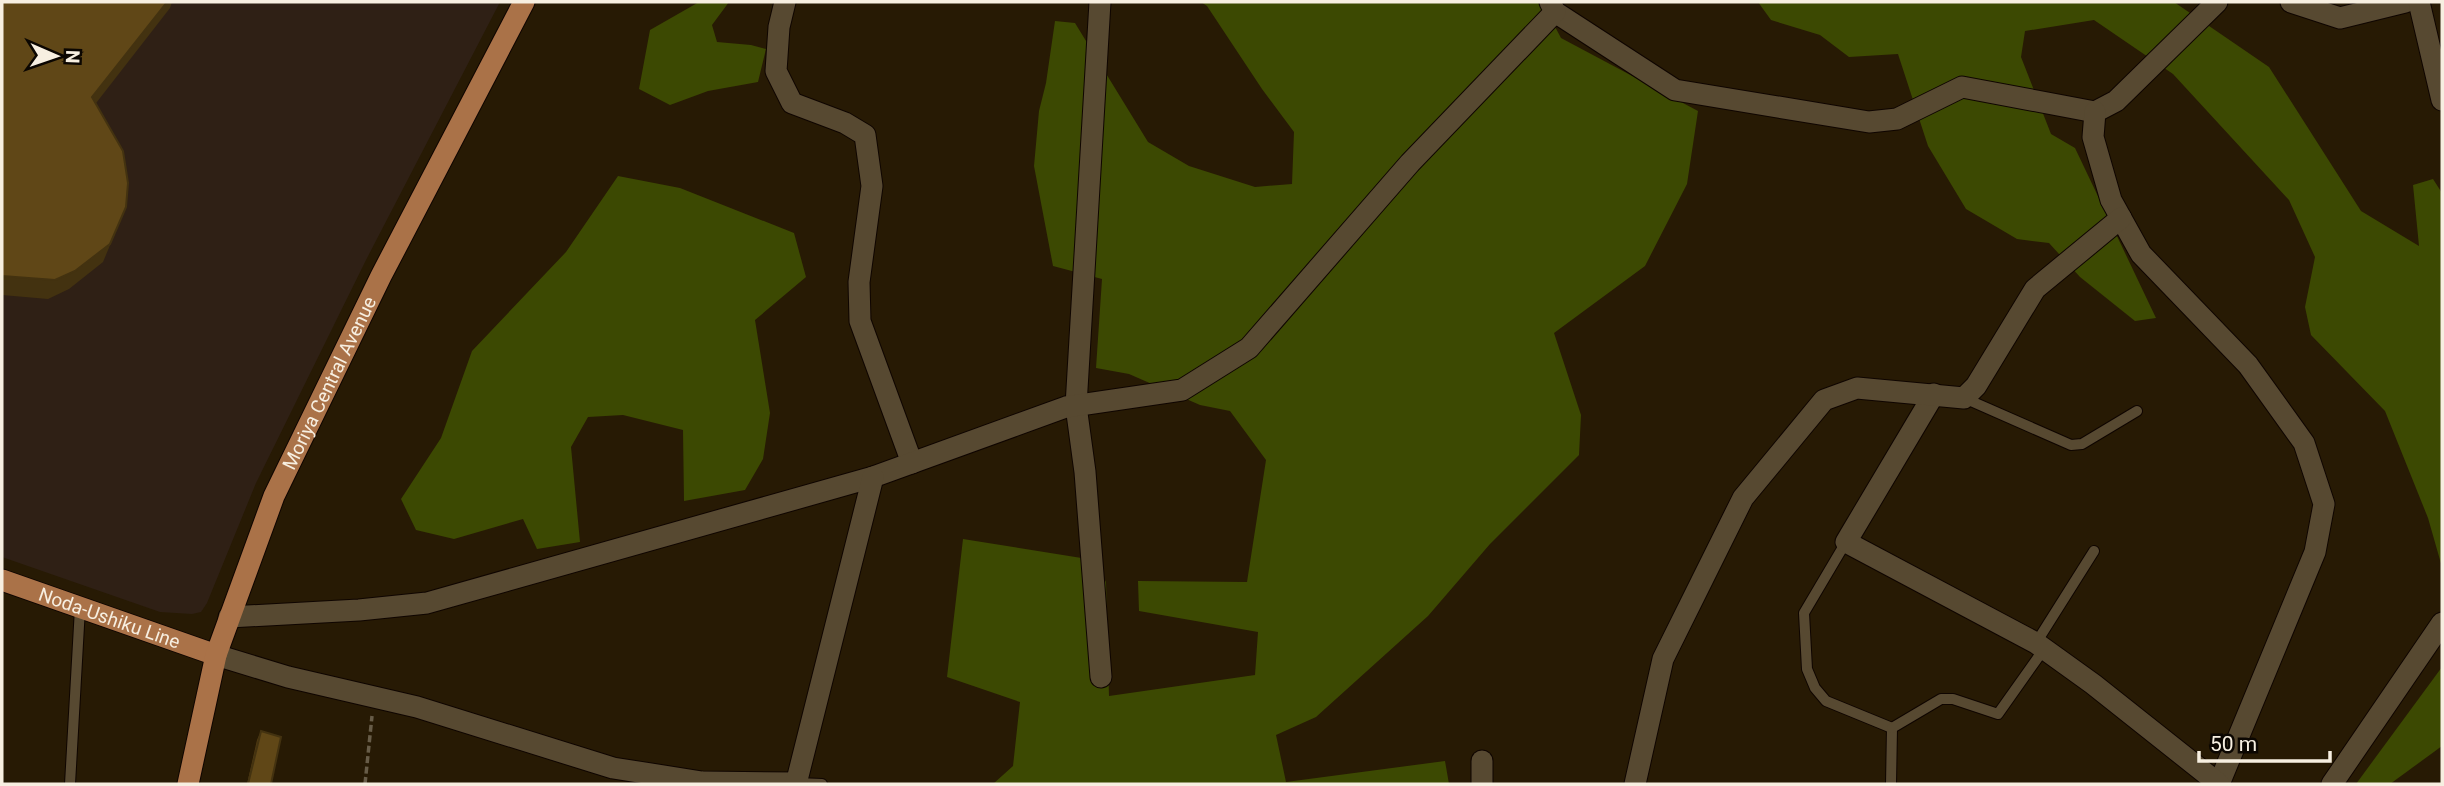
<svg xmlns="http://www.w3.org/2000/svg" width="2444" height="786" viewBox="0 0 2444 786" font-family="Roboto,sans-serif">
	<rect width="100%" height="100%" fill="#271a04"/>
	<polygon fill="#2f2015" points="2,2 500,2 366,260 256,483 207,603 201,612 192,614 160,612 2,557"/>
	<g fill="#3c4902">
		<polygon points="699,2 729,2 712,25 717,42 751,45 766,49 758,82 708,91 670,105 639,89 650,30"/>
		<polygon points="1201,2 1542,2 1561,38 1698,111 1687,184 1645,266 1554,333 1581,415 1579,455 1490,544 1428,616 1316,717 1276,735 1286,782 1445,761 1449,784 993,784 1013,766 1020,702 947,677 963,539 1094,560 1106,582 1109,696 1255,675 1258,632 1139,611 1138,581 1247,582 1266,460 1230,411 1200,405 1129,374 1096,368 1102,279 1053,266 1034,166 1039,111 1046,83 1055,21 1075,23 1148,142 1189,166 1255,187 1292,184 1294,132 1262,89 1207,6"/>
		<polygon points="1758,2 2174,2 2269,67 2361,211 2419,246 2413,185 2433,179 2442,193 2442,567 2428,518 2385,411 2311,335 2305,307 2315,257 2289,200 2173,74 2094,20 2025,31 2021,57 2051,134 2075,148 2156,318 2135,321 2080,277 2049,243 2017,239 1966,209 1928,146 1898,54 1849,57 1820,35 1771,20"/>
		<polygon points="618,176 680,188 794,233 806,277 755,320 770,413 763,459 745,490 684,501 683,430 623,415 588,417 571,447 580,542 537,549 523,519 454,539 416,530 401,499 441,438 472,351 566,252"/>
		<polygon points="2442,667 2442,746 2390,784 2356,784"/>
	</g>
	<g fill="none" stroke-linecap="round" stroke-linejoin="round">
		<g stroke="#0f0500" stroke-width="12">
			<g id="service">
				<polyline points="1964,398 2071,445 2082,444 2137,411"/>
				<polyline points="1846,542 1804,613 1807,669 1815,688 1826,701 1892,728 1891,784"/>
				<polyline points="2036,643 2094,551"/>
				<polyline points="1892,728 1941,699 1953,699 1998,714 2044,649"/>
				<polyline points="797,783 822,784"/>
				<polyline points="70,784 80,608"/>
			</g>
		</g>
		<g stroke="#0f0500" stroke-width="23">
			<g id="minor">
				<polyline points="785,2 779,27 776,71 792,103 845,123 865,135 872,186 859,282 860,321 912,463"/>
				<polyline points="1100,2 1076,406 1085,472 1101,677"/>
				<polyline points="1550,2 1555,12 1675,90 1869,122 1897,119 1962,87 2095,112 2116,101 2217,2"/>
				<polyline points="2291,2 2340,18 2405,2"/>
				<polyline points="2419,2 2442,100"/>
				<polyline points="2095,112 2093,137 2111,200 2141,254 2248,365 2304,443 2324,504 2315,552 2219,784"/>
				<polyline points="1934,394 1846,542 2036,643 2093,684 2219,784"/>
				<polyline points="229,617 359,610 427,603 873,477 1066,407 1182,390 1249,348 1410,163 1555,12"/>
				<polyline points="216,655 288,677 417,707 613,768 702,782 797,783"/>
				<polyline points="796,784 873,477"/>
				<polyline points="1482,784 1482,761"/>
				<polyline points="1635,784 1663,659 1743,498 1824,400 1857,388 1964,398 1976,386 2035,289 2121,218"/>
			</g>
		</g>
		<g stroke="#0f0500" stroke-width="23">
			<polyline id="tertiary" points="2332,784 2442,623"/>
		</g>
		<g stroke="#0f0500" stroke-width="23">
			<g id="primary">
				<path id="s1" d="M2,580L216,655"/>
				<path id="s2" d="M188,784L216,655L274,496L381,276L524,2"/>
			</g>
		</g>
		<polyline stroke="#675c48" stroke-width="3.5" stroke-dasharray="7 3.5" stroke-linecap="butt" points="365,784 372,716"/>
		<use href="#service" stroke="#574931" stroke-width="10"/>
		<use href="#minor" stroke="#574931" stroke-width="21"/>
		<use href="#tertiary" stroke="#574931" stroke-width="21"/>
		<use href="#primary" stroke="#aa7248" stroke-width="21"/>
	</g>
	<polygon fill="#533d14" points="261,731 271,784 247,784 257,740"/>
	<g fill="#433210">
		<polygon points="167,2 172,2 170,8 86,116 92,97"/>
		<polygon points="126,207 103,262 69,289 48,299 2,295 2,276"/>
	</g>
	<g fill="#604717" stroke="#433210" stroke-width="2">
		<polygon points="2,2 167,2 92,97 123,151 128,183 126,207 110,244 75,271 55,280 2,276"/>
		<polygon points="261,731 281,737 271,784 248,784"/>
	</g>
	<g text-anchor="middle" dominant-baseline="central" stroke-width="7" stroke-linejoin="round" paint-order="stroke">
		<g font-size="19" fill="#f7efe1" stroke="#0b0601">
			<text stroke="none"><textPath href="#s2" startOffset="427">Moriya Central Avenue</textPath></text>
			<text stroke="none"><textPath href="#s1" startOffset="114">Noda-Ushiku Line</textPath></text>
		</g>
	</g>
	<rect width="2444" height="786" fill="none" stroke="#f7efe1" stroke-width="7"/>
	<g transform="translate(56 56) rotate(92)" stroke="#0b0601" stroke-width="5" paint-order="stroke">
	<path d="M0-5L12 26L0 18L-12 26Z" fill="#f7efe1"/>
	<text y="-10" font-size="19" font-weight="bold" text-anchor="middle" fill="#f7efe1">N</text>
	</g>
	<path d="M2199 751v10h131v-10" fill="none" stroke="#f7efe1" stroke-width="3.5"/>
	<text x="2210" y="751" font-size="21" fill="#f7efe1" stroke="#0b0601" stroke-width="5" paint-order="stroke">50 m</text>
</svg>
